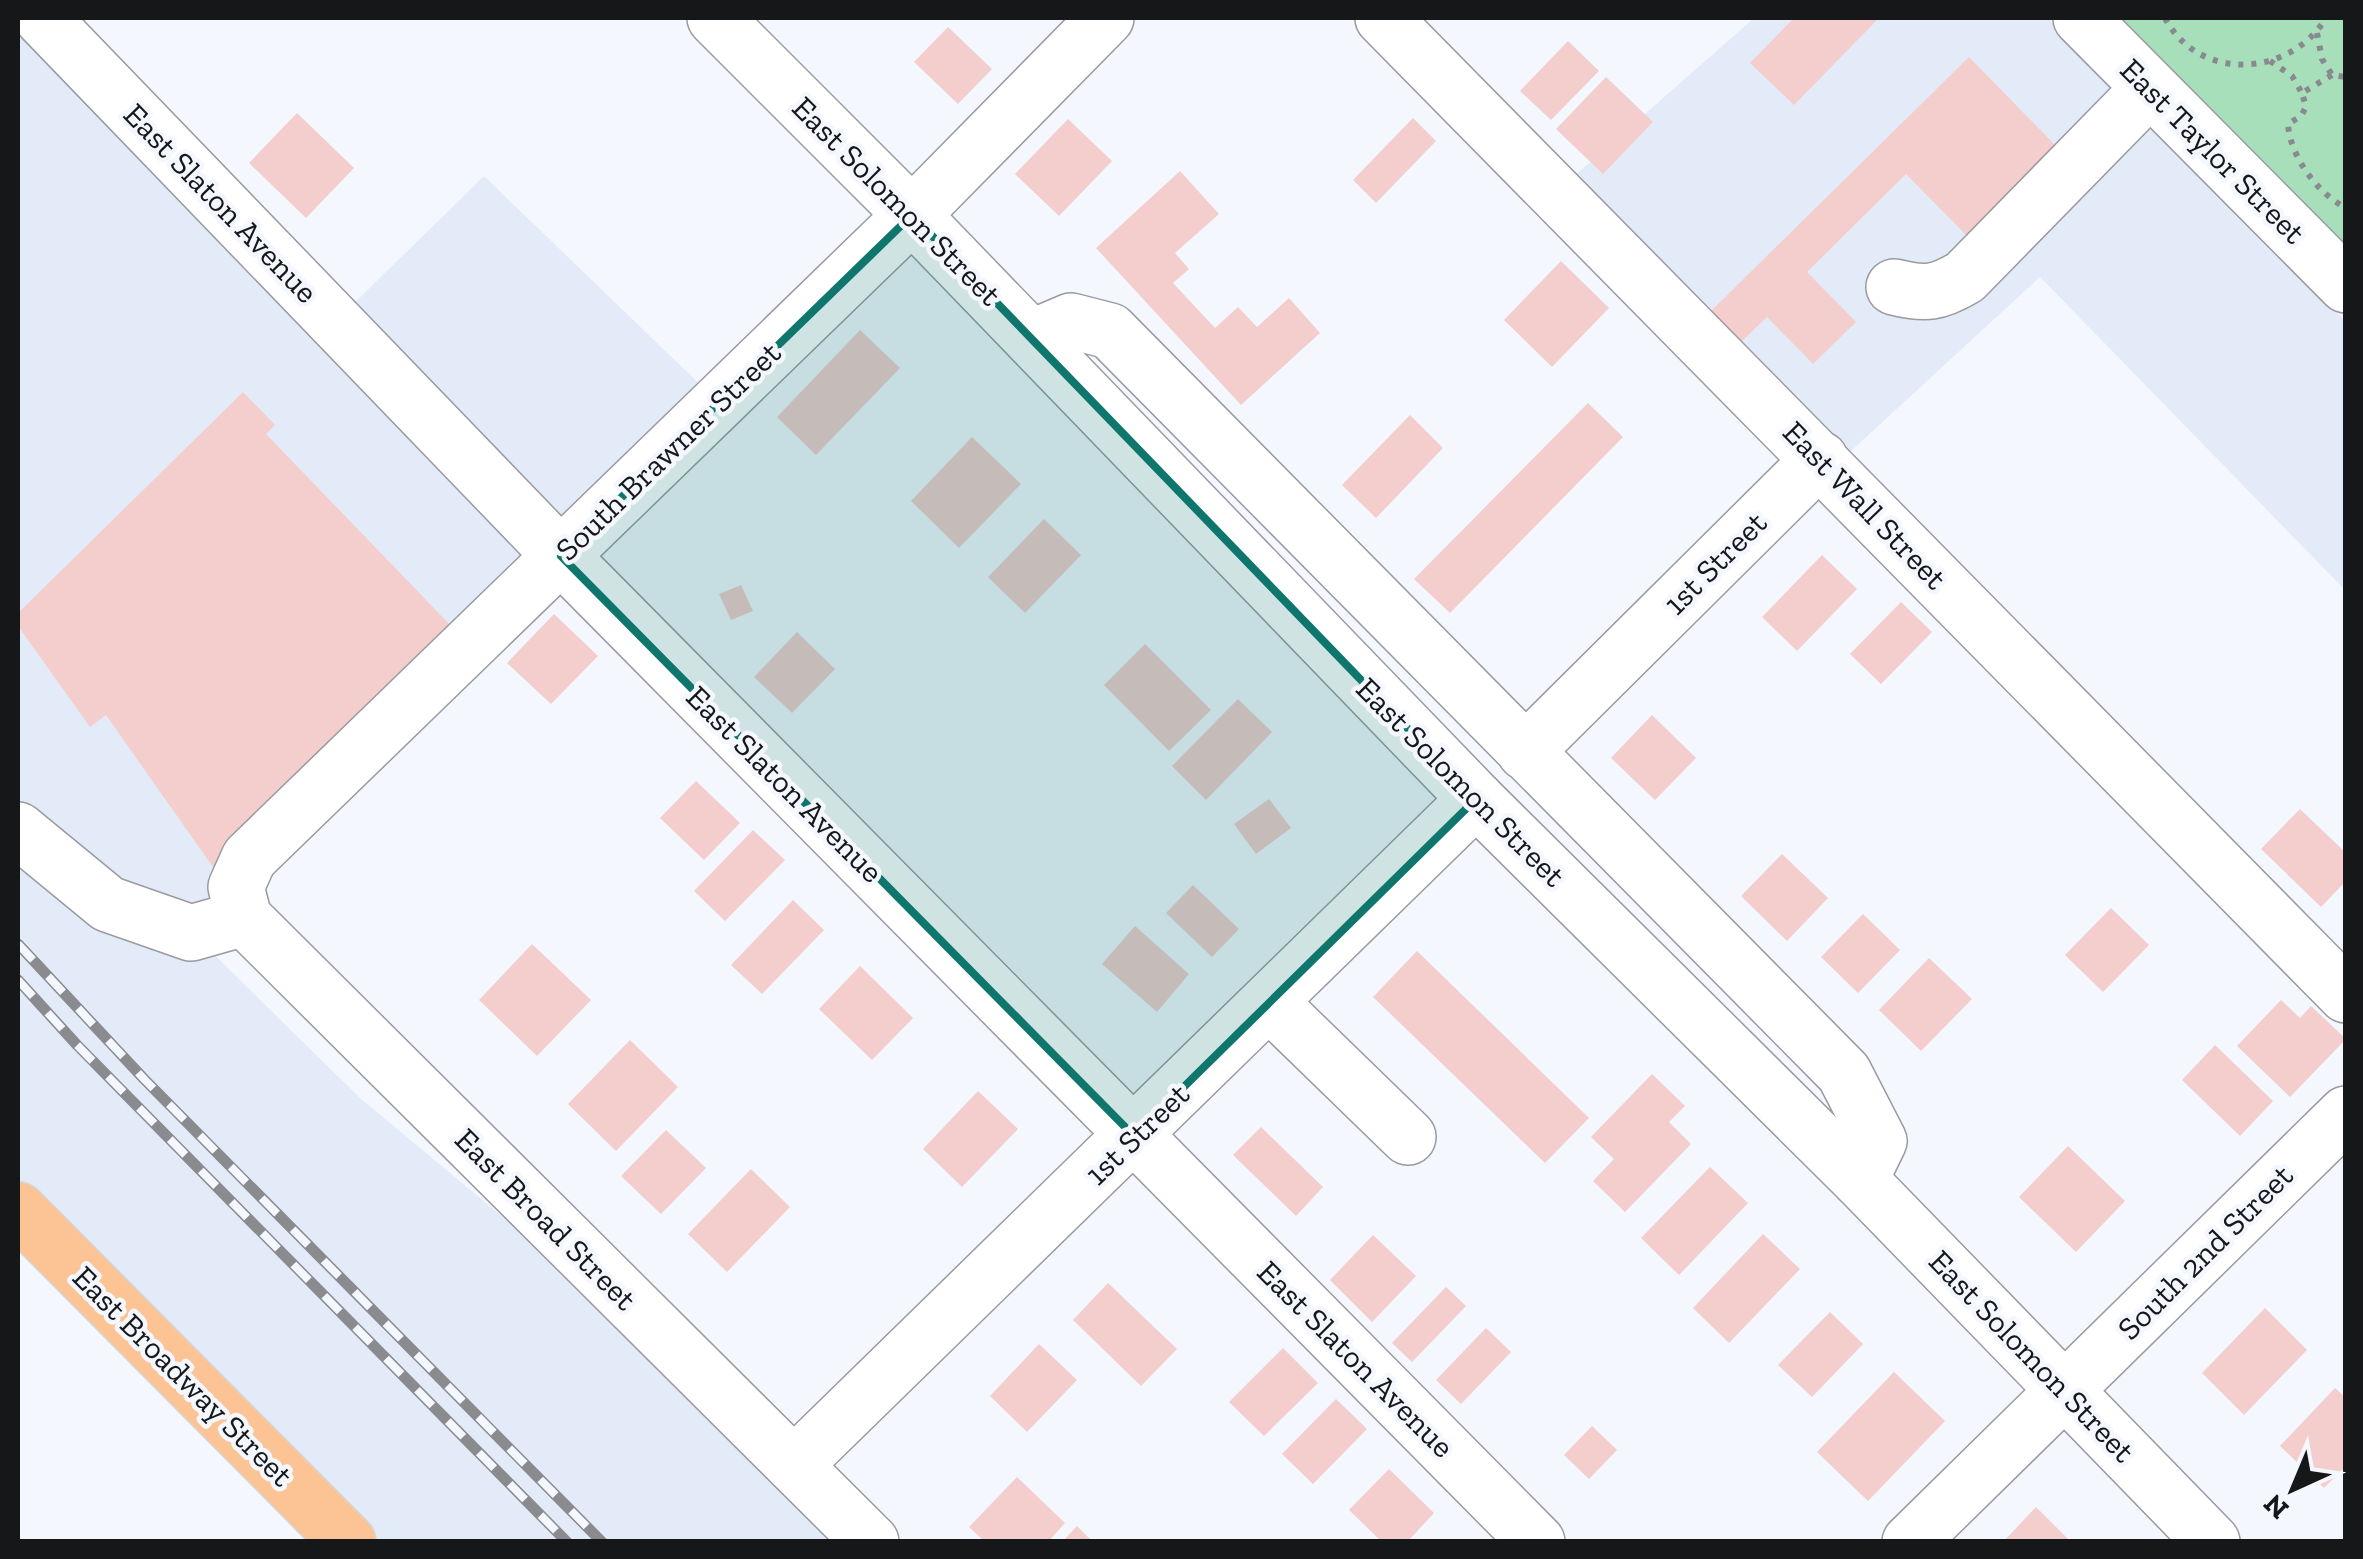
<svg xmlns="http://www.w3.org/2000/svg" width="2363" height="1559" viewBox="0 0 2363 1559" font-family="'Zilla Slab',serif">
	<rect width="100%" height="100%" fill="#f4f7fe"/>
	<g fill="#e4ebf8">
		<polygon points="18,18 344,313 484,176 713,397 182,923 360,1098 552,1258 835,1541 354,1541 18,1200"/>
		<polygon points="1754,18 2048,18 2345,321 2345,590 2040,277 1838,463 1563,186"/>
	</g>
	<polygon fill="#a7dfbb" points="2118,18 2345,18 2345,249"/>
	<g fill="#f3cecc">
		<polygon points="1794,18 1879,18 1794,105 1750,63"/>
		<polygon points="948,27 992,69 958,104 914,62"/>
		<polygon points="1568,41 1599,71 1551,120 1520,91"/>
		<polygon points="1969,57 2059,149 1969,238 1906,174 1807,272 1856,322 1813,364 1767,317 1740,343 1710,312"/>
		<polygon points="1606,77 1653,122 1603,174 1556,129"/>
		<polygon points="297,113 354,168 306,218 249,163"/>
		<polygon points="1413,118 1436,141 1376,203 1353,180"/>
		<polygon points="1068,119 1112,161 1059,216 1015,174"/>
		<polygon points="1180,171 1219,214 1175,253 1189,269 1173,283 1215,328 1238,307 1257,327 1289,298 1320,333 1241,405 1096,248"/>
		<polygon points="1561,261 1609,308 1552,367 1504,320"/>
		<polygon points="860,330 900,368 816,455 777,417"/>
		<polygon points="243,392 275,425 266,434 455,630 215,870 106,715 90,727 18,626 18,613"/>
		<polygon points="1588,403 1623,437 1450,613 1414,579"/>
		<polygon points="1410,415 1443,448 1376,518 1342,485"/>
		<polygon points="972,437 1021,484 959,548 911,501"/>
		<polygon points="1044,519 1081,555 1025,613 988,577"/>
		<polygon points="1822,555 1857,589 1797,651 1762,617"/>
		<polygon points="741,585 753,611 731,620 719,594"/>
		<polygon points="1901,602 1932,632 1881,684 1850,654"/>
		<polygon points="554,614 598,656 551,704 507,663"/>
		<polygon points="797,632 835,669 792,713 754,677"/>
		<polygon points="1145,644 1211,710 1169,751 1104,685"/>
		<polygon points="1238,699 1272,732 1206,800 1172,766"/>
		<polygon points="1652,715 1696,758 1655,800 1611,758"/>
		<polygon points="696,781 740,823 704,860 660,818"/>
		<polygon points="1269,799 1291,828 1256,854 1234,824"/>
		<polygon points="2300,809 2346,853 2346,881 2321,907 2261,849"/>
		<polygon points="753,830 785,860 725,921 694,891"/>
		<polygon points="1782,854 1828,898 1787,941 1741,896"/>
		<polygon points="1193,885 1239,929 1212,957 1166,913"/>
		<polygon points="793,900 824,930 762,994 731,965"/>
		<polygon points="2111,908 2149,945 2103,992 2065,955"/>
		<polygon points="1863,914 1900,950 1858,993 1821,957"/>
		<polygon points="1135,926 1189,974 1157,1012 1102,964"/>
		<polygon points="532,944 591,1000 537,1056 479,1000"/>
		<polygon points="1417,951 1589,1118 1545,1163 1373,997"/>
		<polygon points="1929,958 1972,999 1921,1051 1879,1010"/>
		<polygon points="860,966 913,1018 872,1060 819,1009"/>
		<polygon points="2281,1000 2300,1018 2311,1006 2346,1039 2290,1097 2237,1046"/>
		<polygon points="630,1040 678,1087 616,1151 568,1104"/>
		<polygon points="2215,1045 2273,1101 2240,1136 2182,1080"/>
		<polygon points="1652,1074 1685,1106 1669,1122 1691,1144 1625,1212 1593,1181 1614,1159 1591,1137"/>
		<polygon points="978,1091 1018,1129 962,1187 923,1149"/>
		<polygon points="1261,1127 1323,1187 1296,1216 1233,1155"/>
		<polygon points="666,1130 706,1168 661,1214 621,1176"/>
		<polygon points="2068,1146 2125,1201 2076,1252 2019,1197"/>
		<polygon points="1710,1167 1748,1203 1679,1275 1641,1238"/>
		<polygon points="751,1169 790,1207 727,1272 688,1234"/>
		<polygon points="1763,1234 1800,1269 1729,1343 1693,1308"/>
		<polygon points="1373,1235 1416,1276 1372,1322 1330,1280"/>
		<polygon points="1108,1283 1177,1349 1141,1386 1073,1320"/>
		<polygon points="1446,1287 1466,1306 1412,1362 1392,1343"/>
		<polygon points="2265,1308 2307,1350 2244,1415 2202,1373"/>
		<polygon points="1830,1312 1863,1344 1812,1397 1778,1365"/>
		<polygon points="1486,1328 1511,1352 1461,1404 1436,1380"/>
		<polygon points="1039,1344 1077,1380 1027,1432 990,1396"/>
		<polygon points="1283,1348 1318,1383 1264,1436 1229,1402"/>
		<polygon points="1894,1372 1945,1421 1868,1501 1817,1452"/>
		<polygon points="2335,1388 2346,1398 2346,1466 2324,1488 2280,1446"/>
		<polygon points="1336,1399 1367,1429 1313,1484 1282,1454"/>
		<polygon points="1592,1426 1617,1450 1589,1479 1564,1455"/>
		<polygon points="1389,1469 1434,1513 1407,1542 1382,1542 1349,1510"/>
		<polygon points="1017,1477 1065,1523 1048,1542 985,1542 969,1527"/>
		<polygon points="2036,1507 2071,1542 2003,1542"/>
		<polygon points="1077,1526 1093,1542 1062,1542"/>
	</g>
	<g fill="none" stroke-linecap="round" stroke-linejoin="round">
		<g stroke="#999ba1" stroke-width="58">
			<g id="minor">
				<polyline points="42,18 561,556 1537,1542"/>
				<polyline points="715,18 912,215 1476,799 1860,1180 2212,1542"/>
				<polyline points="1383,18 2346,995"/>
				<polyline points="2081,18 2346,285"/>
				<path d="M1894,287C1926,295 1938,293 1965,277L2150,88"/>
				<polyline points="1031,338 1071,321 1110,331 1844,1073 1879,1141 1860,1180"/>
				<polyline points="1525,752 1820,459"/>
				<polyline points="18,830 108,904 191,933 244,918"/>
				<polyline points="1270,1003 1408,1137"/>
				<polyline points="794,1465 1476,799"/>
				<polyline points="871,1542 244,918 236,887 249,858 912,215 1106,18"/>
				<polyline points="1910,1542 2346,1114"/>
			</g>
		</g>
		<g stroke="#d5d5d6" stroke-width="58">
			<polyline id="major" points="18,1210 348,1542"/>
		</g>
		<g stroke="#888a8f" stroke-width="6" stroke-dasharray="5 8" stroke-linecap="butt">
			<path d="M2165,18C2199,83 2290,77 2326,18"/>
			<polyline points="2317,33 2322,59 2332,75 2346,77"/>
			<polyline points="2270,61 2292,76 2302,93"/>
			<path d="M2332,75L2302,93L2306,107L2301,116L2288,124C2290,156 2317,193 2346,208"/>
		</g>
		<use href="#minor" stroke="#fff" stroke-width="55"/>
		<use href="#major" stroke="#fcc494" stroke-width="55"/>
		<g stroke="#898b8f" stroke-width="11">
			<g id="rail">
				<polyline points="18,944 145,1080 602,1542"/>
				<polyline points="18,980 77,1045 567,1542"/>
			</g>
		</g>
		<use href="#rail" stroke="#f4f7fe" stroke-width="8" stroke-dasharray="22" stroke-linecap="butt"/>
	</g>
	<path fill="#0f766e" fill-opacity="0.2" stroke="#0f766e" stroke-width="8" stroke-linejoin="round" d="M912,215L1476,799L1134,1136L561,556Z"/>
	<g text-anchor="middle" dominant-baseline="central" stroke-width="9" stroke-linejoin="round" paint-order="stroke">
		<g font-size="32" fill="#161719" stroke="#f4f7fe">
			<text transform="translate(2213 151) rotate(45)">East Taylor Street</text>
			<text transform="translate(897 201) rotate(45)">East Solomon Street</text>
			<text transform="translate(221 203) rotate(46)">East Slaton Avenue</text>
			<text transform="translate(668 451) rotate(-44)">South Brawner Street</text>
			<text transform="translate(1865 505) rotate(46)">East Wall Street</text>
			<text transform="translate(1715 563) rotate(-45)">1st Street</text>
			<text transform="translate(1461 782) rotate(45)">East Solomon Street</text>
			<text transform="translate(785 784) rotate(45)">East Slaton Avenue</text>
			<text transform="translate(1137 1134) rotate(-44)">1st Street</text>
			<text transform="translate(546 1219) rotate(45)">East Broad Street</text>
			<text transform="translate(2205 1252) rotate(-45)">South 2nd Street</text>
			<text transform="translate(2032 1356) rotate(46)">East Solomon Street</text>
			<text transform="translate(1356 1359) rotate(45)">East Slaton Avenue</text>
			<text transform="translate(183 1376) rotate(45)">East Broadway Street</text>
		</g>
	</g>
	<rect width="2363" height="1559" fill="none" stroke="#161719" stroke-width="40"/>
	<g transform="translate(2293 1489) rotate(224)" stroke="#f4f7fe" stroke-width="8" paint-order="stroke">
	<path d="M0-8L18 38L0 25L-18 38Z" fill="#161719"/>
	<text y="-15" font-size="28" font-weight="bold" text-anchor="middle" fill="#161719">N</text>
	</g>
</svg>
